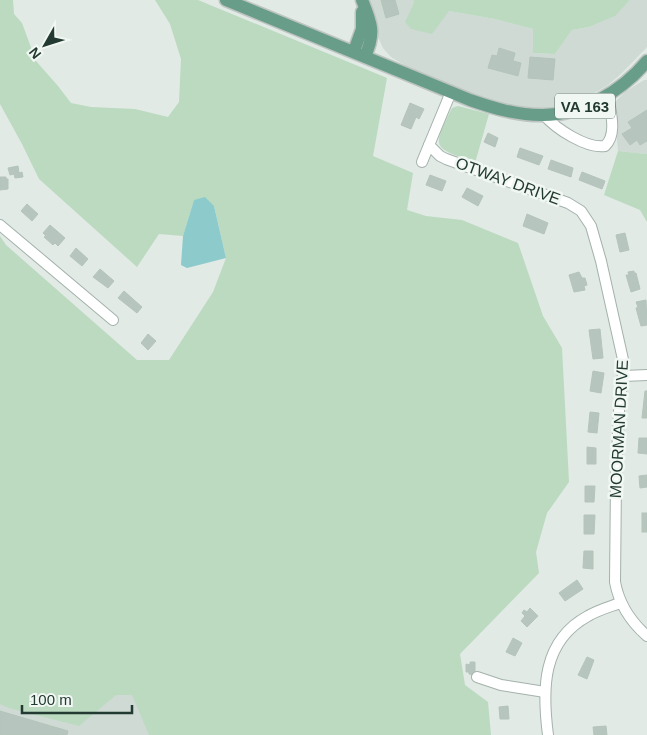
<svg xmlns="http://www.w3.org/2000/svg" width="647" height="735" viewBox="0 0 647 735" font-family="Helvetica,sans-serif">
	<rect width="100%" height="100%" fill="#e1eae5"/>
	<g fill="#cfdad4">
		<polygon points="365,0 413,0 414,3 449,11 495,19 533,29 533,53 555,54 572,30 589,27 614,16 630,0 647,0 647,47 622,73 608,85 588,97 564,106 542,108 515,107 485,99 413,70 391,57 383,48 374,28"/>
		<polygon points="644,80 647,80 647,154 618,151 614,103 625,92"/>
		<polygon points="0,665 134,680 156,735 0,735"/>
	</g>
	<g fill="#bbdac0">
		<polygon points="0,0 13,0 14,14 22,23 36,61 58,86 71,103 91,107 135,109 168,117 179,102 181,59 170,24 155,0 198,0 387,78 373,156 413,173 407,210 426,216 462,220 518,243 543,316 562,348 569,482 547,513 536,552 539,573 460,654 465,685 488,702 491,735 149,735 132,695 116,695 79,726 9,708 0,704 0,236 6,245 137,360 169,360 213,292 226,258 214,206 194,200 183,236 159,234 137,267 39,179 22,144 0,104"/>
		<polygon points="413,0 630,0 615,16 589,27 572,30 555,54 533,53 533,29 495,19 449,11 432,34 411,29 405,22 414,3"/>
		<path d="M458,106L489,114L475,163C433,146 431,150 452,108Z"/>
		<polygon points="618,151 647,154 647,222 640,210 604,195"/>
	</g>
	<polygon fill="#8ccacc" points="205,197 214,206 226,258 187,268 181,265 183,236 194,200"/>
	<g fill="#b6c5be" stroke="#b4c4bb">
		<polygon points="381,0 395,0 399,14 386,18"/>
		<polygon points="499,48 515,53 513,61 521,63 518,76 488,68 492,55 497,56"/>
		<polygon points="530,57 555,59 553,80 528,78"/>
		<polygon points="410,103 424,109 419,119 416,117 411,129 401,125"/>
		<polygon points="647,110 647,141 640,145 637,140 630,145 622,134 632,128 628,122"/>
		<polygon points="488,133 498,138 495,147 484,142"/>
		<polygon points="520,148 543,156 539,165 517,157"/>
		<polygon points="551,160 573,168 571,177 548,169"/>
		<polygon points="18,166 19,173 22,172 23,177 15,178 14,174 10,175 8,168"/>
		<polygon points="582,172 605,181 602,189 579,180"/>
		<polygon points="430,175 446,181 442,191 426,185"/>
		<polygon points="0,177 6,177 6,179 8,179 8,189 0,190"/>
		<polygon points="467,188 483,196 478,206 462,197"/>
		<polygon points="27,204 38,214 32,221 21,211"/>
		<polygon points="527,214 548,223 544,234 523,226"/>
		<polygon points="50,225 65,238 58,246 55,243 53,245 44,237 46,236 43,233"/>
		<polygon points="625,233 629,250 620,252 616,235"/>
		<polygon points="76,248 88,259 82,266 70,256"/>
		<polygon points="100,269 114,281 108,288 93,277"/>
		<polygon points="634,271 634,273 636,273 640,289 631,292 626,275 629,275 628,272"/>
		<polygon points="579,272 582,278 585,278 587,285 584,286 585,290 574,292 569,275"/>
		<polygon points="124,291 142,307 137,313 118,298"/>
		<polygon points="646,300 647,325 641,326 636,308 638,307 636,302"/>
		<polygon points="600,329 603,358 593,359 589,330"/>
		<polygon points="148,334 156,341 148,350 141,343"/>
		<polygon points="593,371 604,373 601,393 590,391"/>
		<polygon points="645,391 647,391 647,418 642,418"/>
		<polygon points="590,412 599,413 597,433 588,432"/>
		<polygon points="639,438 647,438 647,454 638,453"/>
		<polygon points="587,447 596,448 596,464 587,464"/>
		<polygon points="647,475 647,487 640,488 639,476"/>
		<polygon points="585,486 595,486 594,502 585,502"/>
		<rect x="642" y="513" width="5" height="19"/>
		<polygon points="584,515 595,515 594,534 584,534"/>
		<polygon points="584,551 593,551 593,569 583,568"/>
		<polygon points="577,580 583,589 565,601 559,593"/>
		<polygon points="530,608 538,616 527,627 521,621 525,616 522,613 524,610 527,612"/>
		<polygon points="513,638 522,643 515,656 506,652"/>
		<polygon points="587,657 594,660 587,679 578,675"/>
		<polygon points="470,662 475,662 475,675 469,674 469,672 466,672 466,664 470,665"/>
		<polygon points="508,706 509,719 500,719 499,707"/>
		<polygon points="0,711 68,731 67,735 0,735"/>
		<polygon points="606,726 607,735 594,735 593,727"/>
	</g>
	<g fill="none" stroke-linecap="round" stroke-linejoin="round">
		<g stroke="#a4b2ab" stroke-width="12">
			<g id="minor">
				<path d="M544,115C556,129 587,149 605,146C618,134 610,110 608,95"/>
				<path d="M429,145L440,156L446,159L568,203L581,211L591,226L601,261L624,364L619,411L616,481L615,582C619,604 630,621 647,636"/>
				<polyline points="422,162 451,92"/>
				<polyline points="0,225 113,320"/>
				<polyline points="624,376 647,375"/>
				<polyline points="477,677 501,685 545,692"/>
				<path d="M548,735C542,689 542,641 588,616C598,610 609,607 620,603"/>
			</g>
		</g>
		<g stroke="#bdc4c1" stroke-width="15">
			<g id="major">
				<path d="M226,0L470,100C493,108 516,115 541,115C581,116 622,91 647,61"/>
				<path d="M362,0C371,22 376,33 365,56"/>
				<polyline points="354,51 362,29 362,12"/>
			</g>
		</g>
		<use href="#minor" stroke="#fff" stroke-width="10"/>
		<use href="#major" stroke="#689d89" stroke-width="12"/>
	</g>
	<g text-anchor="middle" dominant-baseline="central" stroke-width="5" stroke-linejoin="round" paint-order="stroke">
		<rect fill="#f1f7f3" stroke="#60736b" stroke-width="1" x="555" y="93.5" width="60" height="25" rx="4"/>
		<g font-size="15" font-weight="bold" fill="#223a31">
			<text x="585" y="106">VA 163</text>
		</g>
		<g font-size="16" fill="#223a31" stroke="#f1f7f3">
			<text transform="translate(508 181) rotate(20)">OTWAY DRIVE</text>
			<text transform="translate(619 429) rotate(-87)">MOORMAN DRIVE</text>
		</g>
	</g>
	<g transform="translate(45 45) rotate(231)" stroke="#f1f7f3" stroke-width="4" paint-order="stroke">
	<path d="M0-4L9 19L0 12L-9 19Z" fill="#223a31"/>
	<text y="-8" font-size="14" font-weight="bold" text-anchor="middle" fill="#223a31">N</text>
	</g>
	<path d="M22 705v8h110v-8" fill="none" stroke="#223a31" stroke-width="2.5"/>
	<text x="30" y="705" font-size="15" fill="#223a31" stroke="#f1f7f3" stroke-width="4" paint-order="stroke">100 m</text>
</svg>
